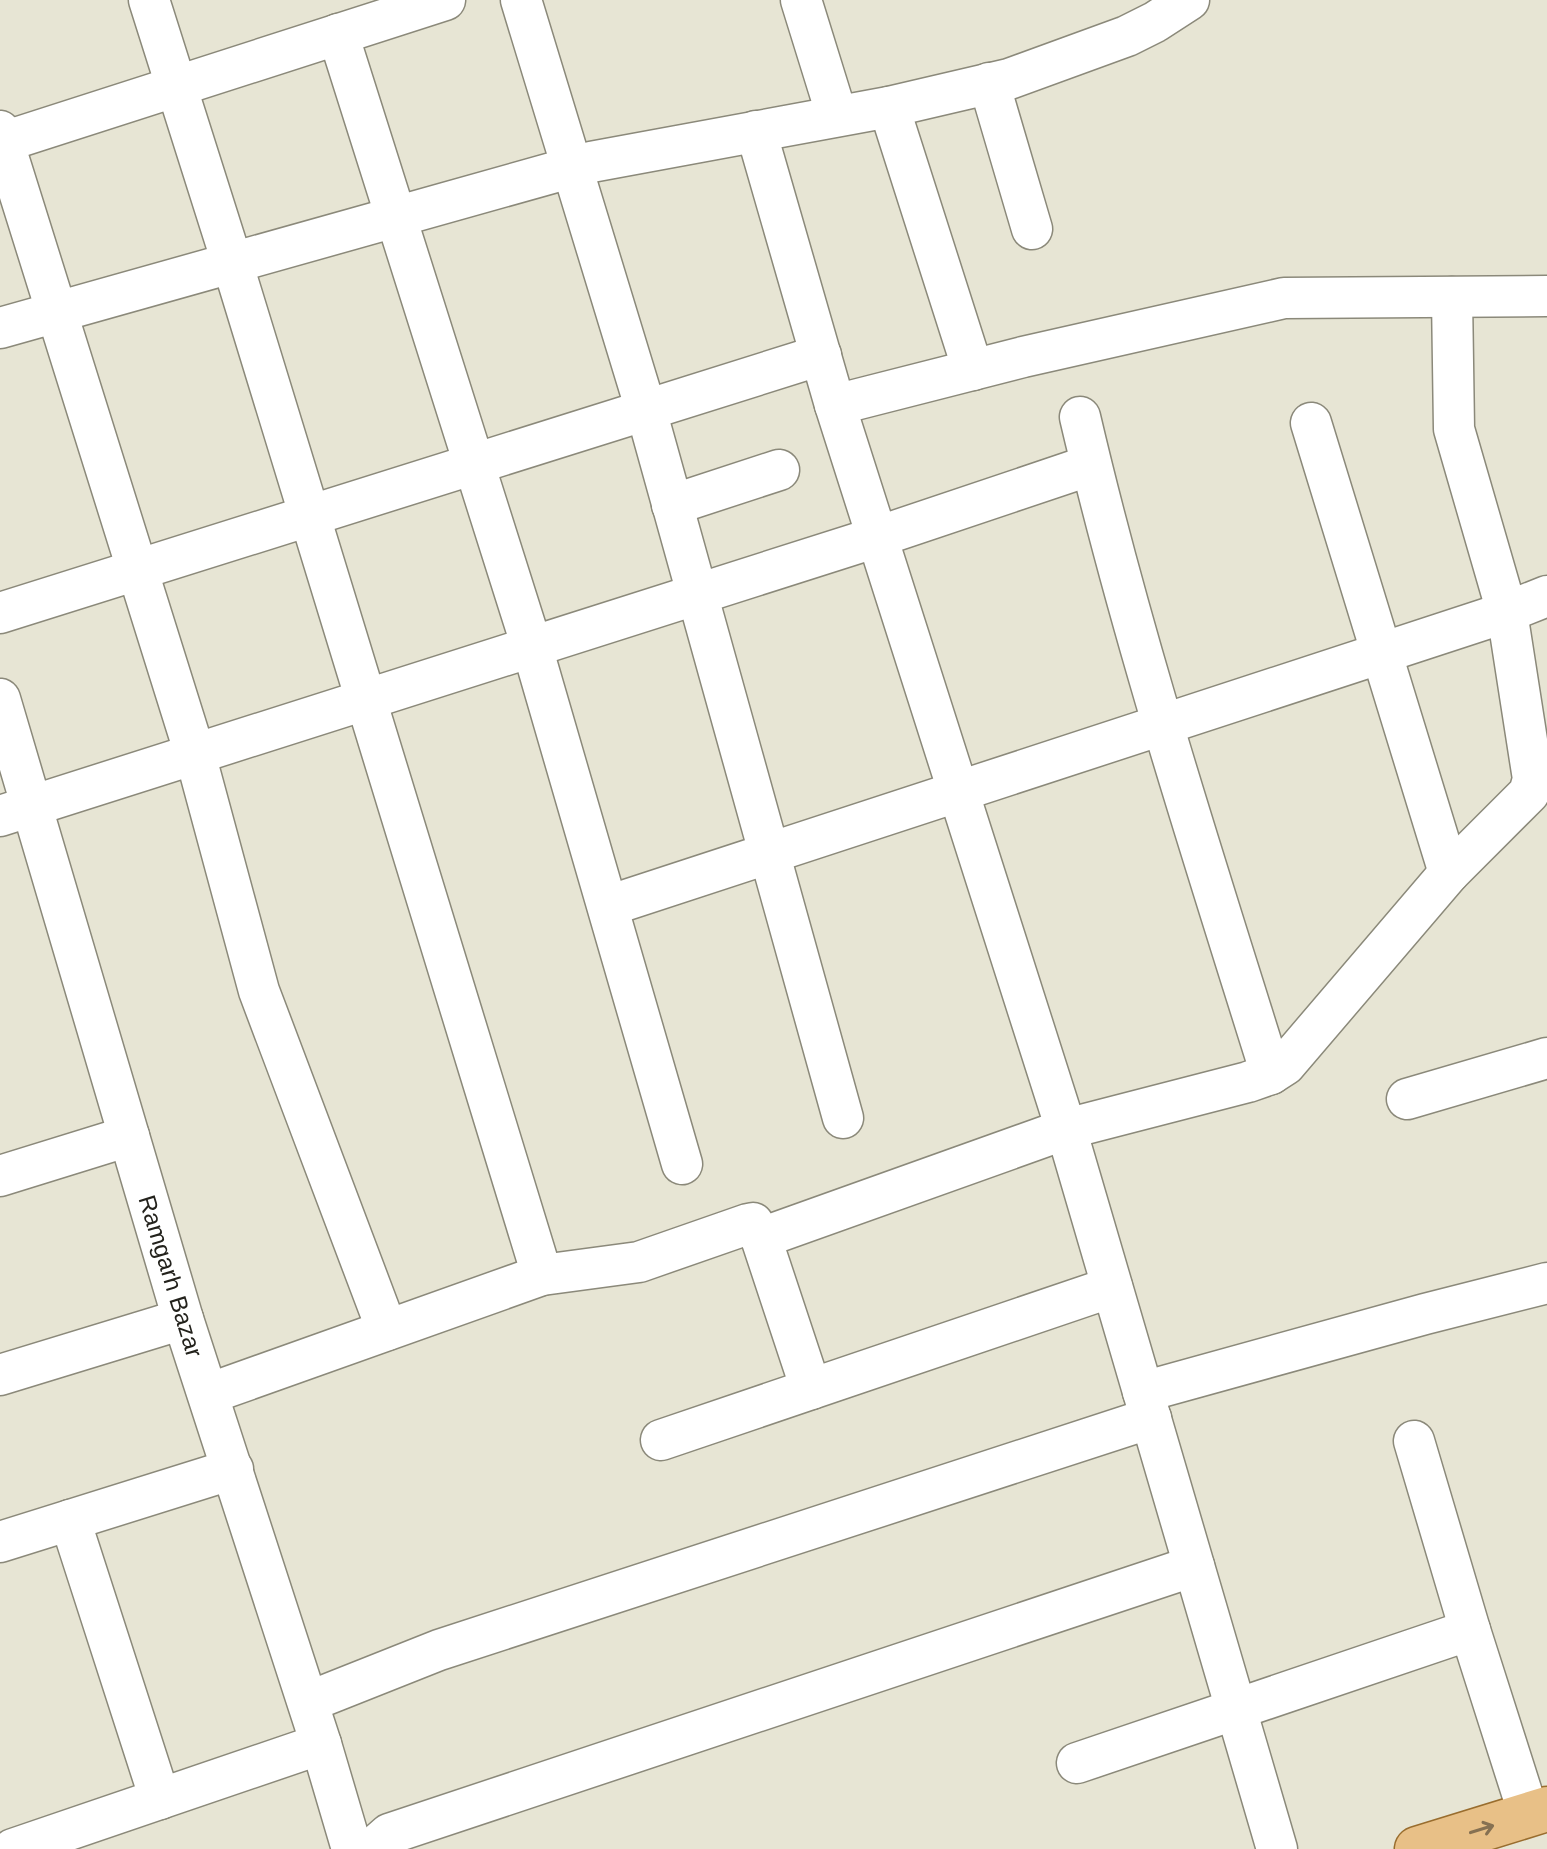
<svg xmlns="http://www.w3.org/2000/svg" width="1547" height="1849" viewBox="0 0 1547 1849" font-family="Helvetica,sans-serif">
	<rect width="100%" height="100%" fill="#e7e5d4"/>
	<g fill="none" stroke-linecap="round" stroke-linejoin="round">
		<g stroke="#8b897a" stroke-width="43">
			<g id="minor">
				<polyline points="149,0 232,262 542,1275"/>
				<polyline points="521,0 646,410 843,1118"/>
				<polyline points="801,0 837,116"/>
				<polyline points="338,34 532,647 682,1164"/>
				<polyline points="989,83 1032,229"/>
				<polyline points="889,107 973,370"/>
				<polyline points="0,131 195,754 259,991 387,1330"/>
				<polyline points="756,131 835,405 1066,1129 1277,1849"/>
				<polyline points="0,143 445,0"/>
				<polyline points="0,328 591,162 889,107 1009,79 1127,36 1155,22 1189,0"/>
				<polyline points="835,405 1023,357 1284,298 1547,296"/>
				<path d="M1080,417C1132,639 1203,856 1271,1074"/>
				<polyline points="1311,423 1449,873"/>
				<polyline points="672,505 779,470"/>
				<polyline points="0,613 821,355"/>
				<polyline points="0,699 183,1319 321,1744 352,1849"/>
				<polyline points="0,816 877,537 1091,465"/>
				<polyline points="608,906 1507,612 1547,596"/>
				<polyline points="1407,1099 1547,1058"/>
				<polyline points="0,1176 129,1136"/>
				<polyline points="761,1238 811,1389"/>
				<polyline points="0,1375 183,1319"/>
				<polyline points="1143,1392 1425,1314 1547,1283"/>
				<polyline points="208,1394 542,1275 639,1262 748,1224 753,1223 761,1238 1066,1129 1248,1082 1271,1074 1285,1065 1449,873 1529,793 1533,779 1507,612 1454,429 1452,297"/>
				<polyline points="661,1440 1112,1287"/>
				<polyline points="1414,1441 1470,1630 1529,1815"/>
				<polyline points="70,1520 160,1799"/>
				<polyline points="0,1542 233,1469"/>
				<polyline points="308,1702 439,1650 1151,1418"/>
				<polyline points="1077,1763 1470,1630"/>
				<polyline points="13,1849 321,1744"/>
				<polyline points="372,1849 389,1834 1194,1566"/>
			</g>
		</g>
		<g stroke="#996d2e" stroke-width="47">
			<polyline id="major" points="1417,1849 1547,1809"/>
		</g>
		<use href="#minor" stroke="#fff" stroke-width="40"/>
		<use href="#major" stroke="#e8c087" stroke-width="44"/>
	</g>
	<defs><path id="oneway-shaft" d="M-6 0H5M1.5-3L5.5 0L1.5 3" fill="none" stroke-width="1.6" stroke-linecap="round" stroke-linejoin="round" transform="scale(2)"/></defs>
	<use stroke="#867152" href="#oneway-shaft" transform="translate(1482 1829) rotate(-17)"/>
	<g text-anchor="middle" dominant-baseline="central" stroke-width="7" stroke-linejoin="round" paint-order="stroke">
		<g font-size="24" fill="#23221c" stroke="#fff">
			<text transform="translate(171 1276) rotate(73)">Ramgarh Bazar</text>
		</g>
	</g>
</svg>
